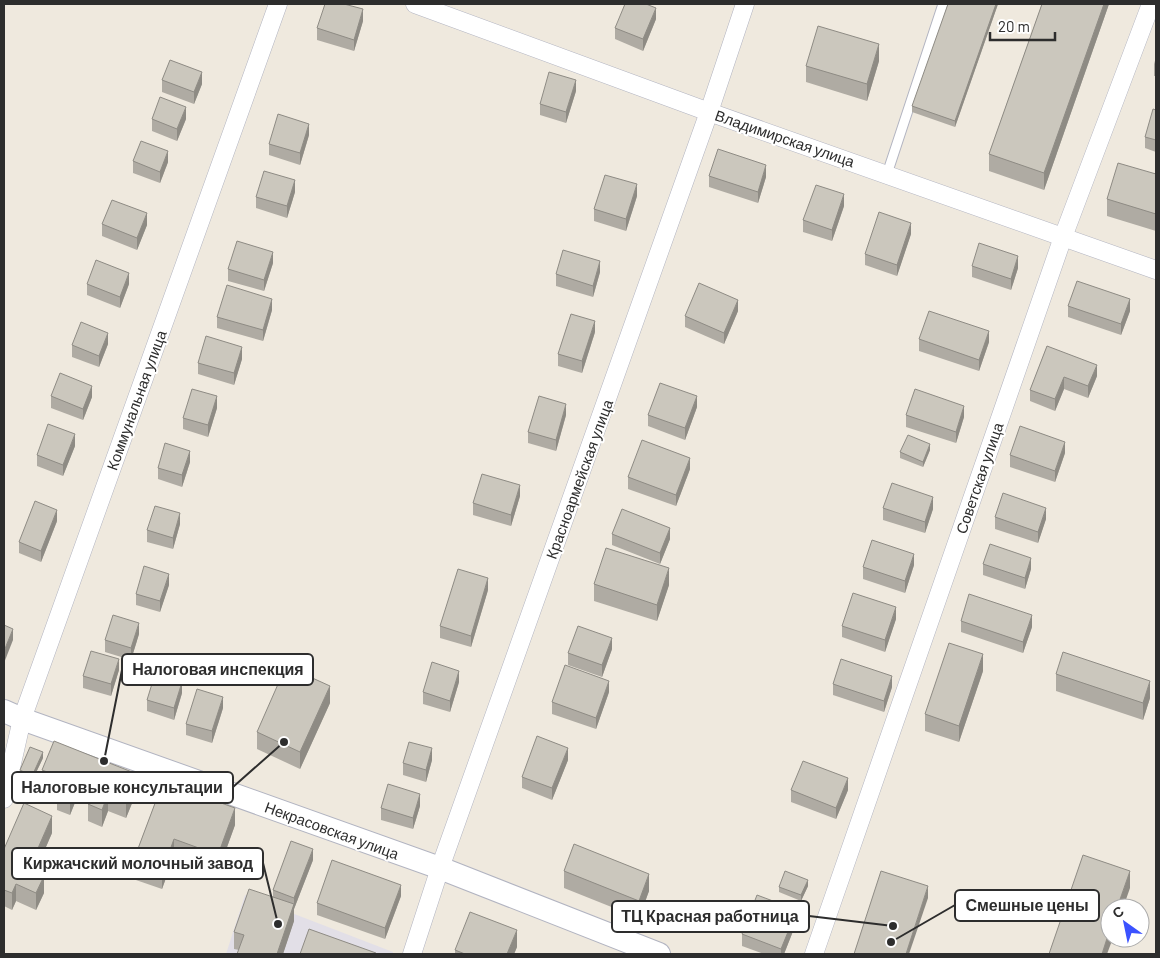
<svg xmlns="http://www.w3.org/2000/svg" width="1160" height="958" viewBox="0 0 1160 958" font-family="Barlow,sans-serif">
	<rect width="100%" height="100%" fill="#efe9de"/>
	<polygon fill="#e2dfe7" points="245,895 393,952 393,954 226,954"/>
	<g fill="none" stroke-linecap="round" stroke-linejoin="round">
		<g stroke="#b2b4c1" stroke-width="11">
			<polyline id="service" points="887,174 943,4"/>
		</g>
		<g stroke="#b2b4c1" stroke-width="19">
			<g id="minor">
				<polyline points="415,4 709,112 1156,270"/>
				<polyline points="4,799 22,719 278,4"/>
				<polyline points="412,954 440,868 709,112 745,4"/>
				<polyline points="814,954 1063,237 1151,4"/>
			</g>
		</g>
		<g stroke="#b2b4c1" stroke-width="24">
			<polyline id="tertiary" points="4,711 22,719 440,868 659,954"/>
		</g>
		<use href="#service" stroke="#fff" stroke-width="9"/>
		<use href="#minor" stroke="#fff" stroke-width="18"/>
		<use href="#tertiary" stroke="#fff" stroke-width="22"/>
	</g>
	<g fill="#afaba3">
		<polygon points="998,4 955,127 912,112 912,106"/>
		<polygon points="1042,4 1109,4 1044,190 989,171 989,154"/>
		<polygon points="656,19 643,51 615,39 615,28"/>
		<polygon points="363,21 354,51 317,40 317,28"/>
		<polygon points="1156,57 1156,76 1154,76 1154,64"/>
		<polygon points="879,61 867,101 806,82 806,66"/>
		<polygon points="162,80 202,84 194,104 162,92"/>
		<polygon points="576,91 566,123 540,115 540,104"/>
		<polygon points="1156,110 1156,152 1145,148 1145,137"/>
		<polygon points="152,119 186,119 177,141 152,131"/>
		<polygon points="309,135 300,165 269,155 269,144"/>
		<polygon points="133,161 168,162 160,183 133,173"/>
		<polygon points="1156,174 1156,231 1107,216 1107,199"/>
		<polygon points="709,176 766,177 758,203 709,187"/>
		<polygon points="295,192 287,218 256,208 256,197"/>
		<polygon points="637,196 626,231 594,221 594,209"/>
		<polygon points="844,206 832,241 803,232 803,220"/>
		<polygon points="102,224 147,225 137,250 102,236"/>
		<polygon points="911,234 897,276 865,265 865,254"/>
		<polygon points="273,263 264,291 228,281 228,269"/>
		<polygon points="972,266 1018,268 1011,290 972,277"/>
		<polygon points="600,272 593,297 556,286 556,274"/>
		<polygon points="87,284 129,284 120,308 87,295"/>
		<polygon points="1068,306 1130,311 1121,335 1068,317"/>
		<polygon points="272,310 263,341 217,328 217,317"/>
		<polygon points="738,311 724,344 685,327 685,316"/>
		<polygon points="595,332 582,373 558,366 558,354"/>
		<polygon points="919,339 989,342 979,371 919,351"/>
		<polygon points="108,344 99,367 72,357 72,345"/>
		<polygon points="1047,346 1097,376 1088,398 1064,389 1055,411 1030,401 1030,390"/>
		<polygon points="242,359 234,385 198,374 198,363"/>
		<polygon points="51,396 92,397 83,420 51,408"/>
		<polygon points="697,407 685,440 648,426 648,415"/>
		<polygon points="217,408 208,437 183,429 183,418"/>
		<polygon points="566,415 556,451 528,443 528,432"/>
		<polygon points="906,415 964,417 956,443 906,427"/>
		<polygon points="75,446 63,476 37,466 37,455"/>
		<polygon points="930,450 923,467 900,458 900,452"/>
		<polygon points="1065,453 1055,482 1010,467 1010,455"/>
		<polygon points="190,462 182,487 158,479 158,468"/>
		<polygon points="690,469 676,506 628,489 628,477"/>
		<polygon points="520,496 511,526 473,515 473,503"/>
		<polygon points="883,508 933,509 925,533 883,520"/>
		<polygon points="995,517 1046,519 1038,543 995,529"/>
		<polygon points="57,521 41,562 19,553 19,542"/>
		<polygon points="180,524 173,549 147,542 147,530"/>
		<polygon points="612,534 670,539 660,564 612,545"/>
		<polygon points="983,564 1031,569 1025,589 983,575"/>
		<polygon points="914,565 905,593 863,579 863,567"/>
		<polygon points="594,584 669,585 657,621 594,601"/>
		<polygon points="169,585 160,612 136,605 136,594"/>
		<polygon points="488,590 471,647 440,638 440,626"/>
		<polygon points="896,619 885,652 842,637 842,626"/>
		<polygon points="961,621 1032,627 1023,653 961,632"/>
		<polygon points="139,634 131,660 105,652 105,640"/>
		<polygon points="612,649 602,677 568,665 568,653"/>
		<polygon points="119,670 111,696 83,688 83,676"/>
		<polygon points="983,671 959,742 925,731 925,714"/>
		<polygon points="1056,674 1150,698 1143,720 1056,691"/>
		<polygon points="459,682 450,712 423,704 423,692"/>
		<polygon points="833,684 892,687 884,712 833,695"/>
		<polygon points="609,692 596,729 552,714 552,702"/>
		<polygon points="182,693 174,720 147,711 147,700"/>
		<polygon points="330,703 300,769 257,749 257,732"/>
		<polygon points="223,708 212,743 186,735 186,724"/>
		<polygon points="43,758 32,781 20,776 20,770"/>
		<polygon points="432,760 426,782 403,775 403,763"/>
		<polygon points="568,760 552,800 522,788 522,777"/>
		<polygon points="42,770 137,791 126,818 108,811 102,827 88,821 88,804 76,800 70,815 57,810 57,792 42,786"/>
		<polygon points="163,782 235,825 218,872 174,856 162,889 133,879 133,862"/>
		<polygon points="791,790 848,790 836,819 791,802"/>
		<polygon points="420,806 413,829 381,820 381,808"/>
		<polygon points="52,833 35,872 44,893 36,910 16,901 12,910 4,906 4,849"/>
		<polygon points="313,860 294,909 294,921 283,954 237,954 239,950 234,949 234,932 273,897 273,890"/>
		<polygon points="564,871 649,891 639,918 564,888"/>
		<polygon points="808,886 801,901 779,892 779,887"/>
		<polygon points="401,896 385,939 317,915 317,903"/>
		<polygon points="797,921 784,954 764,954 742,946 742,934"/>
		<polygon points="517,947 514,954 455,954 455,950"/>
	</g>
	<g fill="#8e8b84">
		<polygon points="996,4 998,4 955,127 955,121"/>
		<polygon points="1104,4 1109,4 1044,190 1044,173"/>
		<polygon points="656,8 656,19 643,51 643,39"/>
		<polygon points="363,9 363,21 354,51 354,40"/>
		<polygon points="879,44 879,61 867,101 867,84"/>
		<polygon points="202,72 202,84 194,104 194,92"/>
		<polygon points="576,80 576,91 566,123 566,112"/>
		<polygon points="186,107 186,119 177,141 177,129"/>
		<polygon points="309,124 309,135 300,165 300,153"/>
		<polygon points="168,151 168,162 160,183 160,172"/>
		<polygon points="766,165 766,177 758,203 758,192"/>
		<polygon points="295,180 295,192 287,218 287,206"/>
		<polygon points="637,184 637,196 626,231 626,219"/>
		<polygon points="844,194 844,206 832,241 832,230"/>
		<polygon points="147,213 147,225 137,250 137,238"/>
		<polygon points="911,223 911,234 897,276 897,265"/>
		<polygon points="273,252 273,263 264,291 264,280"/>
		<polygon points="1018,256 1018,268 1011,290 1011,279"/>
		<polygon points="600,261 600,272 593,297 593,286"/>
		<polygon points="129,273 129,284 120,308 120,297"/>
		<polygon points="272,299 272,310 263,341 263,330"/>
		<polygon points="1130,299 1130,311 1121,335 1121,324"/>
		<polygon points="738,300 738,311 724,344 724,333"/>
		<polygon points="595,321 595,332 582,373 582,361"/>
		<polygon points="989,331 989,342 979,371 979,360"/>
		<polygon points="108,333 108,344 99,367 99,356"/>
		<polygon points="242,347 242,359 234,385 234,373"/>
		<polygon points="1097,365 1097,376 1088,398 1088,386"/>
		<polygon points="1064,377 1064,389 1055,411 1055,399"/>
		<polygon points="92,386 92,397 83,420 83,409"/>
		<polygon points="217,396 217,408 208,437 208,425"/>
		<polygon points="697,396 697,407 685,440 685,428"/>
		<polygon points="566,404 566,415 556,451 556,440"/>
		<polygon points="964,406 964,417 956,443 956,432"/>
		<polygon points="75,434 75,446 63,476 63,465"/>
		<polygon points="1065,442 1065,453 1055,482 1055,471"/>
		<polygon points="930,444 930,450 923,467 923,462"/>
		<polygon points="190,451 190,462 182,487 182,475"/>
		<polygon points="690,458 690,469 676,506 676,495"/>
		<polygon points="520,485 520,496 511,526 511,515"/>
		<polygon points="933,497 933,509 925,533 925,522"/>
		<polygon points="1046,508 1046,519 1038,543 1038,532"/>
		<polygon points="57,510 57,521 41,562 41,551"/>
		<polygon points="180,513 180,524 173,549 173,538"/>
		<polygon points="670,528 670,539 660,564 660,553"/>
		<polygon points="914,554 914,565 905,593 905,581"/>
		<polygon points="1031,558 1031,569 1025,589 1025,578"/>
		<polygon points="669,568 669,585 657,621 657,605"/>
		<polygon points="169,574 169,585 160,612 160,601"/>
		<polygon points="488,578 488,590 471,647 471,636"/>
		<polygon points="896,607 896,619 885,652 885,640"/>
		<polygon points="1032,615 1032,627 1023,653 1023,642"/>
		<polygon points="139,623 139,634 131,660 131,648"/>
		<polygon points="13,629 13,640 4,663 4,651"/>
		<polygon points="612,638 612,649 602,677 602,665"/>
		<polygon points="983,654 983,671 959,742 959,726"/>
		<polygon points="119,659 119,670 111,696 111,684"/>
		<polygon points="459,671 459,682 450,712 450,701"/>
		<polygon points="892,676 892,687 884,712 884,701"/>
		<polygon points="609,681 609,692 596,729 596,718"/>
		<polygon points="1150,681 1150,698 1143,720 1143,703"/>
		<polygon points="182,682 182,693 174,720 174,708"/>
		<polygon points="330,686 330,703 300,769 300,752"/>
		<polygon points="223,697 223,708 212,743 212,731"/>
		<polygon points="432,748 432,760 426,782 426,770"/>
		<polygon points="568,748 568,760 552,800 552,788"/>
		<polygon points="43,752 43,758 32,781 32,776"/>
		<polygon points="137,774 137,791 126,818 126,802"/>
		<polygon points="848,778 848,790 836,819 836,808"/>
		<polygon points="76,783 76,800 70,815 70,798"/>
		<polygon points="108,794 108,811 102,827 102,810"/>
		<polygon points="420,794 420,806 413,829 413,818"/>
		<polygon points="235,808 235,825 218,872 218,855"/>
		<polygon points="52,816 52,833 29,886 29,869"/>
		<polygon points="174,839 174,856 162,889 162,872"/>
		<polygon points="313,849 313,860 294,909 294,898"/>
		<polygon points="1130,871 1130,888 1123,908 1117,908"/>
		<polygon points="649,874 649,891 639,918 639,901"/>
		<polygon points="44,876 44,893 36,910 36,893"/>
		<polygon points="808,880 808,886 801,901 801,895"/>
		<polygon points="16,884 16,901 12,910 12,893"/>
		<polygon points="401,885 401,896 385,939 385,928"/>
		<polygon points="928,886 928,898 909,954 906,954"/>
		<polygon points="294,904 294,921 283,954 277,954"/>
		<polygon points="797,910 797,921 784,954 781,954 781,949"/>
		<polygon points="1110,929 1110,938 1113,938 1107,954 1102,954"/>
		<polygon points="517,930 517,947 514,954 507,954"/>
	</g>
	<g fill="#cbc7bd" stroke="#8e8b84">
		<polygon points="325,4 344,4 363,9 354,40 317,28"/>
		<polygon points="625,4 646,4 656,8 643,39 615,28"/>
		<polygon points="948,4 996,4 955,121 912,106"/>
		<polygon points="1042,4 1104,4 1044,173 989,154"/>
		<polygon points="818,26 879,44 867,84 806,66"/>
		<polygon points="170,60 202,72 194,92 162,80"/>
		<polygon points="549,72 576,80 566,112 540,104"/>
		<polygon points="160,97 186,107 177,129 152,119"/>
		<polygon points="1153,109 1156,110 1156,140 1145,137"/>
		<polygon points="278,114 309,124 300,153 269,144"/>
		<polygon points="141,141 168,151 160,172 133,161"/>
		<polygon points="718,149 766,165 758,192 709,176"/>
		<polygon points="1118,163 1156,174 1156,214 1107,199"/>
		<polygon points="264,171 295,180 287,206 256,197"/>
		<polygon points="605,175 637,184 626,219 594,209"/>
		<polygon points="816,185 844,194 832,230 803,220"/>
		<polygon points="112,200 147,213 137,238 102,224"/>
		<polygon points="879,212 911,223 897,265 865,254"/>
		<polygon points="237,241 273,252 264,280 228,269"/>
		<polygon points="979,243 1018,256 1011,279 972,266"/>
		<polygon points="563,250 600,261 593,286 556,274"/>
		<polygon points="96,260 129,273 120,297 87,284"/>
		<polygon points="1077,281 1130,299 1121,324 1068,306"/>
		<polygon points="699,283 738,300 724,333 685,316"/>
		<polygon points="227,285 272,299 263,330 217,317"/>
		<polygon points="929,311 989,331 979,360 919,339"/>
		<polygon points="571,314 595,321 582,361 558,354"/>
		<polygon points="81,322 108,333 99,356 72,345"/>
		<polygon points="206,336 242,347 234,373 198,363"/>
		<polygon points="1047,346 1097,365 1088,386 1064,377 1055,399 1030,390"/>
		<polygon points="60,373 92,386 83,409 51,396"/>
		<polygon points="660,383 697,396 685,428 648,415"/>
		<polygon points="192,389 217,396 208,425 183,418"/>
		<polygon points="915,389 964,406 956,432 906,415"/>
		<polygon points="539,396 566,404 556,440 528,432"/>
		<polygon points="48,424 75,434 63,465 37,455"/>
		<polygon points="1020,426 1065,442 1055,471 1010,455"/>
		<polygon points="908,435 930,444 923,462 900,452"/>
		<polygon points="642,440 690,458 676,495 628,477"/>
		<polygon points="165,443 190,451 182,475 158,468"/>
		<polygon points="482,474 520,485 511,515 473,503"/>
		<polygon points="892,483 933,497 925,522 883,508"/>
		<polygon points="1003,493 1046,508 1038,532 995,517"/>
		<polygon points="35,501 57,510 41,551 19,542"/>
		<polygon points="155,506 180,513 173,538 147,530"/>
		<polygon points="622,509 670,528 660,553 612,534"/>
		<polygon points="872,540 914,554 905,581 863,567"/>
		<polygon points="990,544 1031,558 1025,578 983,564"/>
		<polygon points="606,548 669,568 657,605 594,584"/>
		<polygon points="144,566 169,574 160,601 136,594"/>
		<polygon points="458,569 488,578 471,636 440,626"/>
		<polygon points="853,593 896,607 885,640 842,626"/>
		<polygon points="969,594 1032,615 1023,642 961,621"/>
		<polygon points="113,615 139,623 131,648 105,640"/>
		<polygon points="4,625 13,629 4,651"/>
		<polygon points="578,626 612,638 602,665 568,653"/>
		<polygon points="949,643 983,654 959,726 925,714"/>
		<polygon points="91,651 119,659 111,684 83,676"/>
		<polygon points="1063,652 1150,681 1143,703 1056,674"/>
		<polygon points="841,659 892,676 884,701 833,684"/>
		<polygon points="432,662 459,671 450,701 423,692"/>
		<polygon points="565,665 609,681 596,718 552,702"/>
		<polygon points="286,666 330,686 300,752 257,732"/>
		<polygon points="155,674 182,682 174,708 147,700"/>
		<polygon points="197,689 223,697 212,731 186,724"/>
		<polygon points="537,736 568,748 552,788 522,777"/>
		<polygon points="54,741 137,774 126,802 108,794 102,810 88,804 94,790 76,783 70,798 57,793 63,778 42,770"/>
		<polygon points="409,742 432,748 426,770 403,763"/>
		<polygon points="30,747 43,752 32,776 20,770"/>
		<polygon points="803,761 848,778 836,808 791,790"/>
		<polygon points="163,782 235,808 218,855 174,839 162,872 133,862"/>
		<polygon points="388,784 420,794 413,818 381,808"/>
		<polygon points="24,803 52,816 29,869 44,876 36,893 16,884 12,893 4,890 4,849"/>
		<polygon points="291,841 313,849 294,898 273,890"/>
		<polygon points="574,844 649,874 639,901 564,871"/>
		<polygon points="1083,855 1130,871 1117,908 1110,908 1110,929 1102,954 1049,954"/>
		<polygon points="332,860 401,885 385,928 317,903"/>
		<polygon points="785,871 808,880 801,895 779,887"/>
		<polygon points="881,871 928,886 906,954 854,954"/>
		<polygon points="249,889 294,904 277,954 237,954 244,935 234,932"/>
		<polygon points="757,895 797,910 781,949 742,934"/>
		<polygon points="470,912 517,930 507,954 465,954 455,950"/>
		<polygon points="309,929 376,953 376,954 300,954"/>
	</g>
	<g text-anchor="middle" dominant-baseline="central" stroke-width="4" stroke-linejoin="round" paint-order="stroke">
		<g font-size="15" fill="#2d2d2d" stroke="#fff">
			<text transform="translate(785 138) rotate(19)">Владимирская улица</text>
			<text transform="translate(136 400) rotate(-70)">Коммунальная улица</text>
			<text transform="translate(979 478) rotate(-71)">Советская улица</text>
			<text transform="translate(579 479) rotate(-70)">Красноармейская улица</text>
			<text transform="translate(332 830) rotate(20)">Некрасовская улица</text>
		</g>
	</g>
	<path fill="none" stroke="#2d2d2d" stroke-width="2" d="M104 761L122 670M284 742L233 787M278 924L263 863M891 942L955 905M893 926L809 916"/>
	<g fill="#2d2d2d" stroke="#fff" stroke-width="2">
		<circle cx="104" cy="761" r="5"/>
		<circle cx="284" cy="742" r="5"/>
		<circle cx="278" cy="924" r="5"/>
		<circle cx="891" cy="942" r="5"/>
		<circle cx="893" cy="926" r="5"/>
	</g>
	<g fill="#fff" stroke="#2d2d2d" stroke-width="2">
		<rect x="122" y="654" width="191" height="31" rx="5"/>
		<rect x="12" y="772" width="221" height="31" rx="5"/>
		<rect x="12" y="848" width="251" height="31" rx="5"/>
		<rect x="955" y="890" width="144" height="31" rx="5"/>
		<rect x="612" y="901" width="197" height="31" rx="5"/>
	</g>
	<g font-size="16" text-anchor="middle" font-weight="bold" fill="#2d2d2d">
		<text x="218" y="675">Налоговая инспекция</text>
		<text x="122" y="793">Налоговые консультации</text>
		<text x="138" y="869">Киржачский молочный завод</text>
		<text x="1027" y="911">Смешные цены</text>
		<text x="710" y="922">ТЦ Красная работница</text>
	</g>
	<rect width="1160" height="958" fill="none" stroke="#2d2d2d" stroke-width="10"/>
	<g transform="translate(1125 923) rotate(327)"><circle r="24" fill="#ffffff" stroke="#ababab"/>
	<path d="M0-4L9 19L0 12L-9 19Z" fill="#3b52ff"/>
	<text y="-8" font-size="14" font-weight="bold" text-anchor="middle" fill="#2d2d2d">С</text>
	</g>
	<path d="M990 32v8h65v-8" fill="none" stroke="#2d2d2d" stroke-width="2.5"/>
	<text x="998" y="32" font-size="15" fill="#2d2d2d" stroke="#ffffff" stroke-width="4" paint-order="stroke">20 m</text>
</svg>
